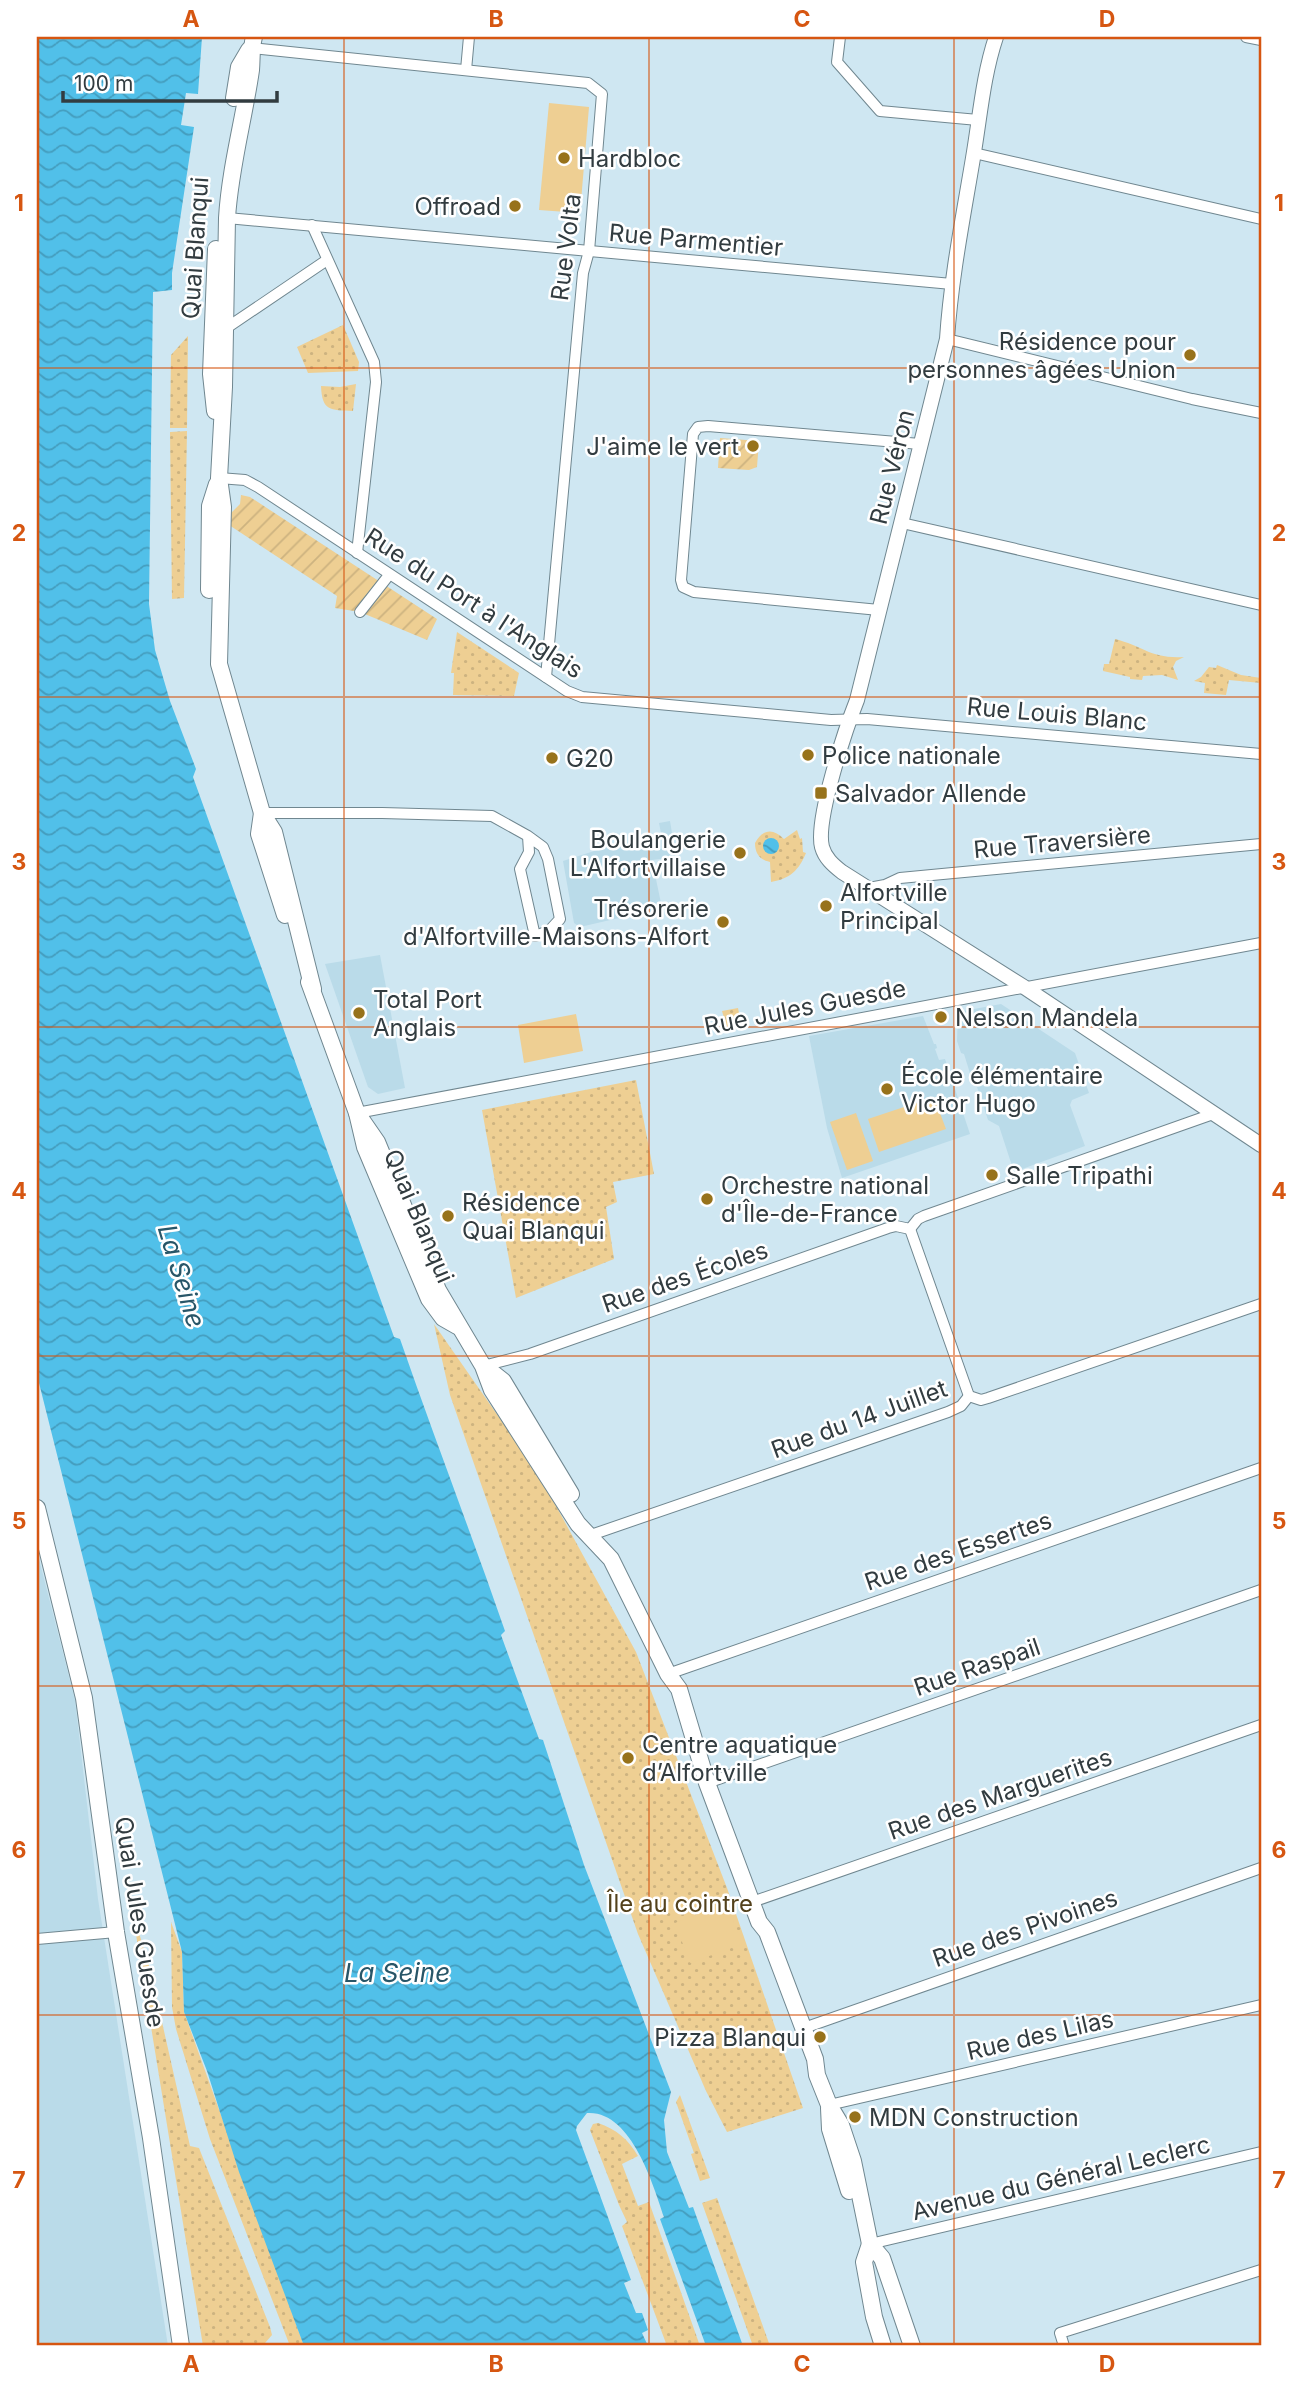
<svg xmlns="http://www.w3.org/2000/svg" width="1298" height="2383" viewBox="0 0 1298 2383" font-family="Inter,sans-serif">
	<defs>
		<pattern id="grass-dots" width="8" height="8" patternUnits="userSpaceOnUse" patternTransform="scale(1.75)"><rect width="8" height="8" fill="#eecf93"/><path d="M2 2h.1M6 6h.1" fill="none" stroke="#cdb380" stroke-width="1.8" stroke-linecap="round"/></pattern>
		<pattern id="garden-furrows" width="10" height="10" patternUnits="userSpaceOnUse" patternTransform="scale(1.75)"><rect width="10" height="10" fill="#eecf93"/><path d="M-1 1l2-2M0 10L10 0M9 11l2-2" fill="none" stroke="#cdb380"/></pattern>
		<pattern id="water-waves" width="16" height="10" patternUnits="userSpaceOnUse" patternTransform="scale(1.75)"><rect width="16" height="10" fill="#51c0e9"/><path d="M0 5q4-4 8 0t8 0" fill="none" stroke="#449dbe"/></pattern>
	</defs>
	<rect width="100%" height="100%" fill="#cfe7f2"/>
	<g fill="#badbe9">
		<polygon points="670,821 676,857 652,860 662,908 580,927 574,923 563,861 613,845 662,838 659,823"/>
		<polygon points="380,955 405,1088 378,1094 368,1087 325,964"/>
		<polygon points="1001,1004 1075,1053 1089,1093 1072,1100 1070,1105 1085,1146 1014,1172 999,1126 988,1120 977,1087 973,1083 964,1054 961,1053 957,1041 958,1012"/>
		<polygon points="923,1016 934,1044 936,1044 937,1048 935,1049 939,1060 945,1059 970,1134 842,1178 827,1128 809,1036"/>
		<polygon points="37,1551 75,1700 98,1899 168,2346 37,2346"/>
	</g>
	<g fill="url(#grass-dots)">
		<polygon points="343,325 359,362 358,371 308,373 297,347"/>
		<polygon points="188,336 187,428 170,428 171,355"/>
		<path d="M356,384L353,411C330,410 322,411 321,386L340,387Z"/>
		<polygon points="187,431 184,598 172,599 170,432"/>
		<polygon points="457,632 519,673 514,696 453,695 454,673 451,673"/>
		<path d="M1115,639C1143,646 1151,659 1184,657L1176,661L1173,667L1178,680L1162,675L1143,676L1142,680L1130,679V677L1103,671L1104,664H1109Z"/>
		<polygon points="1217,665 1241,675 1261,678 1261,683 1229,680 1226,695 1204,693 1205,683 1194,681 1201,677 1209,667 1216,668"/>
		<path d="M797,830L800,839L802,838L803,852L806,853C799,870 790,879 771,882L770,862C760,860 755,854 755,843C763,829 773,828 784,839Z"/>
		<polygon points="738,1008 741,1023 739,1025 727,1028 722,1011"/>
		<polygon points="636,1080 654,1174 613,1182 617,1202 606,1207 614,1259 516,1298 482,1110"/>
		<polygon points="434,1324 538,1473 636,1652 727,1888 803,2108 727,2132 706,2091 638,1934 450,1395"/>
		<polygon points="132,1910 150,1969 190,2146 199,2148 270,2327 272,2335 265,2343 249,2346 203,2346"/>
		<polygon points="171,1922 182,1952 184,2012 304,2346 290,2346 210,2139 176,2029 172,2007"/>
		<polygon points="680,2095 710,2178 700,2181 691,2154 694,2153 676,2102"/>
		<path d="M598,2123C616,2129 629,2140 638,2156L622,2164L638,2206L649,2202L700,2346H667L622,2226L627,2222L619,2205L590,2130L593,2124Z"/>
		<polygon points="717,2198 770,2346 753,2346 702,2203"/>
	</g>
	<g fill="url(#garden-furrows)">
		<polygon points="720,438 759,441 757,467 749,470 718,468"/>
		<polygon points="241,495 250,497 437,619 427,640 360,612 335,608 337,596 229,525 230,514 240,504"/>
	</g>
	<g fill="#eecf93">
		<polygon points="549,103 589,107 580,213 539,210"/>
		<polygon points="576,1014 583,1051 524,1063 518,1025"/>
		<polygon points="934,1097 946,1129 879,1152 868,1119"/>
		<polygon points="856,1113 873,1161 847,1170 830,1122"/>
		<polygon points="727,1903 742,1944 690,1963 675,1923"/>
	</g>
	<g fill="url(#water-waves)">
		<path d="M37,37H202L198,94L186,93L181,125L194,127L172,273V290L153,292L149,604L155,650L170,701L196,769L193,777L394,1337L400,1339C434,1437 471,1533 505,1631L501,1635L539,1739L543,1740L584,1865L671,2092L664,2120L667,2152L689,2208L693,2207L743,2346H706L660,2219L664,2217C653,2184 631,2110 587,2113L577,2126L576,2130L631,2280L624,2283L636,2313H642L648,2330L642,2333L648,2346H304L239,2172L207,2071L184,2012L182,1952L37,1375Z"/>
		<circle cx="771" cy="846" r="8"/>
	</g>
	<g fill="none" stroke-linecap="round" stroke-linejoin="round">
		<g stroke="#708790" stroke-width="12">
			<g id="minor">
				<polyline points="840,37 837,62 880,111 978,120"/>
				<polyline points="1246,37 1261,40"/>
				<polyline points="251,48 588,83 602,94 589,251 583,273 546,677"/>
				<polyline points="466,70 469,37"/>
				<polyline points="974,153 1261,219"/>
				<polyline points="227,218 952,284"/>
				<polyline points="312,225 374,362 376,382 357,553"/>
				<polyline points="225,329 327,260"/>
				<polyline points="947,339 1192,399 1261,413"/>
				<polyline points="219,478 245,480 258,487 567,691 582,697 831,720 867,719 1261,754"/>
				<polyline points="902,523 1261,605"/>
				<polyline points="879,610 694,592 683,587 681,580 693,434 698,427 708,426 920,444"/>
				<polyline points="360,612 389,575"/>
				<polyline points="262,813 382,813 492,816 528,836 543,847 548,859 560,919 549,931 535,936 520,869 529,852 528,836"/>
				<polyline points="869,888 885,885 900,878 1261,844"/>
				<polyline points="357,1113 1261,943"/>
				<polyline points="910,1229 918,1219 924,1216 1213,1114"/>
				<polyline points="910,1229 969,1396"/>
				<polyline points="483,1366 530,1354 888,1228 896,1226 910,1229"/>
				<polyline points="969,1396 981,1400 988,1398 1261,1304"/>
				<polyline points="588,1536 948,1412 961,1406 969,1396"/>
				<polyline points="668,1674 1261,1468"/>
				<polyline points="707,1783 1261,1590"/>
				<polyline points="752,1902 1261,1725"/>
				<polyline points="37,1939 116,1932"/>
				<polyline points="804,2028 1261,1868"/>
				<polyline points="829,2105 1261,2005"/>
				<polyline points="870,2244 1261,2152"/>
				<polyline points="1064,2346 1060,2333 1261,2270"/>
			</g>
		</g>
		<g stroke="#708790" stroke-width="16">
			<path id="tertiary" d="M996,37C983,76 980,117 973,158C963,218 951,278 947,339L857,700C846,728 815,820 822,847C825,858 833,865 842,872L1024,987L1261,1145"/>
		</g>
		<g stroke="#708790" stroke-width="18">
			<g id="secondary">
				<path d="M254,37C251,48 252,58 251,70C244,119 230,168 227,218L224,387L219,478L223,507L219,664L262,813L274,832L313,989"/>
				<polyline points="234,98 239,67 249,50"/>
				<polyline points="215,411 211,374 216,249"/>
				<polyline points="209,590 210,506 217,484"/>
				<polyline points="262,813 259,834 285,915"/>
				<polyline points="309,982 357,1113 365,1147 429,1299 443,1318 457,1326"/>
				<polyline points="357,1113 377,1142 438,1290 483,1366 492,1390 578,1524 611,1559 668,1674 679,1689 707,1783 759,1922 767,1932 815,2059 817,2075 829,2105 841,2125 853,2161 870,2244 882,2258 912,2346"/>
				<polyline points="484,1366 503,1381 571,1494"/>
				<polyline points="37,1508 84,1698 116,1932 151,2138 181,2346"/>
				<polyline points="829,2108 830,2129 849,2191"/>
				<polyline points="870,2244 864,2262 874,2317 883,2346"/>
			</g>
		</g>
		<use href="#minor" stroke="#fff" stroke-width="10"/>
		<use href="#tertiary" stroke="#fff" stroke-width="14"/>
		<use href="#secondary" stroke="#fff" stroke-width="16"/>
	</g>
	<path fill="none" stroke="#d65611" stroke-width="2" stroke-opacity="0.55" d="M344,37V2346M649,37V2346M954,37V2346M37,368H1261M37,697H1261M37,1027H1261M37,1356H1261M37,1686H1261M37,2015H1261"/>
	<g fill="#97721b" stroke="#fff" stroke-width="2.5">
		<circle cx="564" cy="158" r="7"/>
		<circle cx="515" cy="206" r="7"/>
		<circle cx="1190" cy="355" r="7"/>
		<circle cx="753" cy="446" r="7"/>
		<circle cx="808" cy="755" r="7"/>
		<circle cx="552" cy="758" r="7"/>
		<rect x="814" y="786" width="14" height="14" rx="3.5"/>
		<circle cx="740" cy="853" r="7"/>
		<circle cx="826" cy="906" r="7"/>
		<circle cx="723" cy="922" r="7"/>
		<circle cx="359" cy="1013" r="7"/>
		<circle cx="941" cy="1017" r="7"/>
		<circle cx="887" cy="1089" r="7"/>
		<circle cx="992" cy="1175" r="7"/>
		<circle cx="707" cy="1199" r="7"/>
		<circle cx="448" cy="1216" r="7"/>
		<circle cx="628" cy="1758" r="7"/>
		<circle cx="820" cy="2037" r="7"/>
		<circle cx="855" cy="2117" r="7"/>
	</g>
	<g text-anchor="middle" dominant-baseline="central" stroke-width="5" stroke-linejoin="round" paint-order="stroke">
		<g font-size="24" fill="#323c40" stroke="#fff" text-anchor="start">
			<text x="578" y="158">Hardbloc</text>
			<text x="501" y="206" text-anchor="end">Offroad</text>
			<text x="1176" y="341" text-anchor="end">Résidence pour<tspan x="1176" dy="28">personnes âgées Union</tspan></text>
			<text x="739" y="446" text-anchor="end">J'aime le vert</text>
			<text x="822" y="755">Police nationale</text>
			<text x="566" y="758">G20</text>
			<text x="835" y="793">Salvador Allende</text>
			<text x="726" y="839" text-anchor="end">Boulangerie<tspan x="726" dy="28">L'Alfortvillaise</tspan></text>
			<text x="840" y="892">Alfortville<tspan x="840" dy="28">Principal</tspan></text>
			<text x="709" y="908" text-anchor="end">Trésorerie<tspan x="709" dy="28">d'Alfortville-Maisons-Alfort</tspan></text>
			<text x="373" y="999">Total Port<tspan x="373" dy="28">Anglais</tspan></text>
			<text x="955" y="1017">Nelson Mandela</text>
			<text x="901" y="1075">École élémentaire<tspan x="901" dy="28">Victor Hugo</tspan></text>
			<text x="1006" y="1175">Salle Tripathi</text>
			<text x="721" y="1185">Orchestre national<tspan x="721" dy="28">d'Île-de-France</tspan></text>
			<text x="462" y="1202">Résidence<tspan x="462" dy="28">Quai Blanqui</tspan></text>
			<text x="642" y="1744">Centre aquatique<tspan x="642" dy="28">d’Alfortville</tspan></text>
			<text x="806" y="2037" text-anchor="end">Pizza Blanqui</text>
			<text x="869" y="2117">MDN Construction</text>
		</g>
		<g font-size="24" fill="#323c40" stroke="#fff">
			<text transform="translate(696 240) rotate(5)">Rue Parmentier</text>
			<text transform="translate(566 247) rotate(-83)">Rue Volta</text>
			<text transform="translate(195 248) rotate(-86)">Quai Blanqui</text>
			<text transform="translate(892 467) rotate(-76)">Rue Véron</text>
			<text transform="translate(474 603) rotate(33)">Rue du Port à l'Anglais</text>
			<text transform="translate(1057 714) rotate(5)">Rue Louis Blanc</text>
			<text transform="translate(1062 842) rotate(-5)">Rue Traversière</text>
			<text transform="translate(805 1007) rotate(-11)">Rue Jules Guesde</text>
			<text transform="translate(419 1216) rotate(67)">Quai Blanqui</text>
			<text transform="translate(685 1277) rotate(-19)">Rue des Écoles</text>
			<text transform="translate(859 1419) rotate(-20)">Rue du 14 Juillet</text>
			<text transform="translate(958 1551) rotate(-19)">Rue des Essertes</text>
			<text transform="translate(977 1667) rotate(-19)">Rue Raspail</text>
			<text transform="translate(1000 1794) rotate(-19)">Rue des Marguerites</text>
			<text transform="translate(140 1922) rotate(81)">Quai Jules Guesde</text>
			<text transform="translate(1025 1928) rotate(-19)">Rue des Pivoines</text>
			<text transform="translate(1040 2035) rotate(-13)">Rue des Lilas</text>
			<text transform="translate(1061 2178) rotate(-13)">Avenue du Général Leclerc</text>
		</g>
		<g font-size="24" fill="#53411c" stroke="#fff">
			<text x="680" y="1903">Île au cointre</text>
		</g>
		<g font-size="26" font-style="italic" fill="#285668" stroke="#fff">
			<text transform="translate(182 1276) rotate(73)">La Seine</text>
			<text x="397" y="1972">La Seine</text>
		</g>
	</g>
	<rect width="1298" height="2383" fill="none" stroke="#ffffff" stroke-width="77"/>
	<path d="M63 91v10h214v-10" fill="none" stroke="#323c40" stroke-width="3.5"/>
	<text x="74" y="91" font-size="21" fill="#323c40" stroke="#ffffff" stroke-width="5" paint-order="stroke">100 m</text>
	<rect x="38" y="38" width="1222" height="2306" fill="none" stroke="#d65611" stroke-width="2.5"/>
	<g font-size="23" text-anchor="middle" font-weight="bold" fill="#d65611">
		<text x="191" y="27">A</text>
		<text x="496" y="27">B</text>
		<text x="802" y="27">C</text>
		<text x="1107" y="27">D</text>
		<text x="19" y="211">1</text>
		<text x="1279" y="211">1</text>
		<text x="19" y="541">2</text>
		<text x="1279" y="541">2</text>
		<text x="19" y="870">3</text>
		<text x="1279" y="870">3</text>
		<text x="19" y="1199">4</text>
		<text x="1279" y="1199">4</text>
		<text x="19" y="1529">5</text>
		<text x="1279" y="1529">5</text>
		<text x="19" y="1858">6</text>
		<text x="1279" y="1858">6</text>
		<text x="19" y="2188">7</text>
		<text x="1279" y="2188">7</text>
		<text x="191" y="2372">A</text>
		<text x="496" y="2372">B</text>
		<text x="802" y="2372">C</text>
		<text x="1107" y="2372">D</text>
	</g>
</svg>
